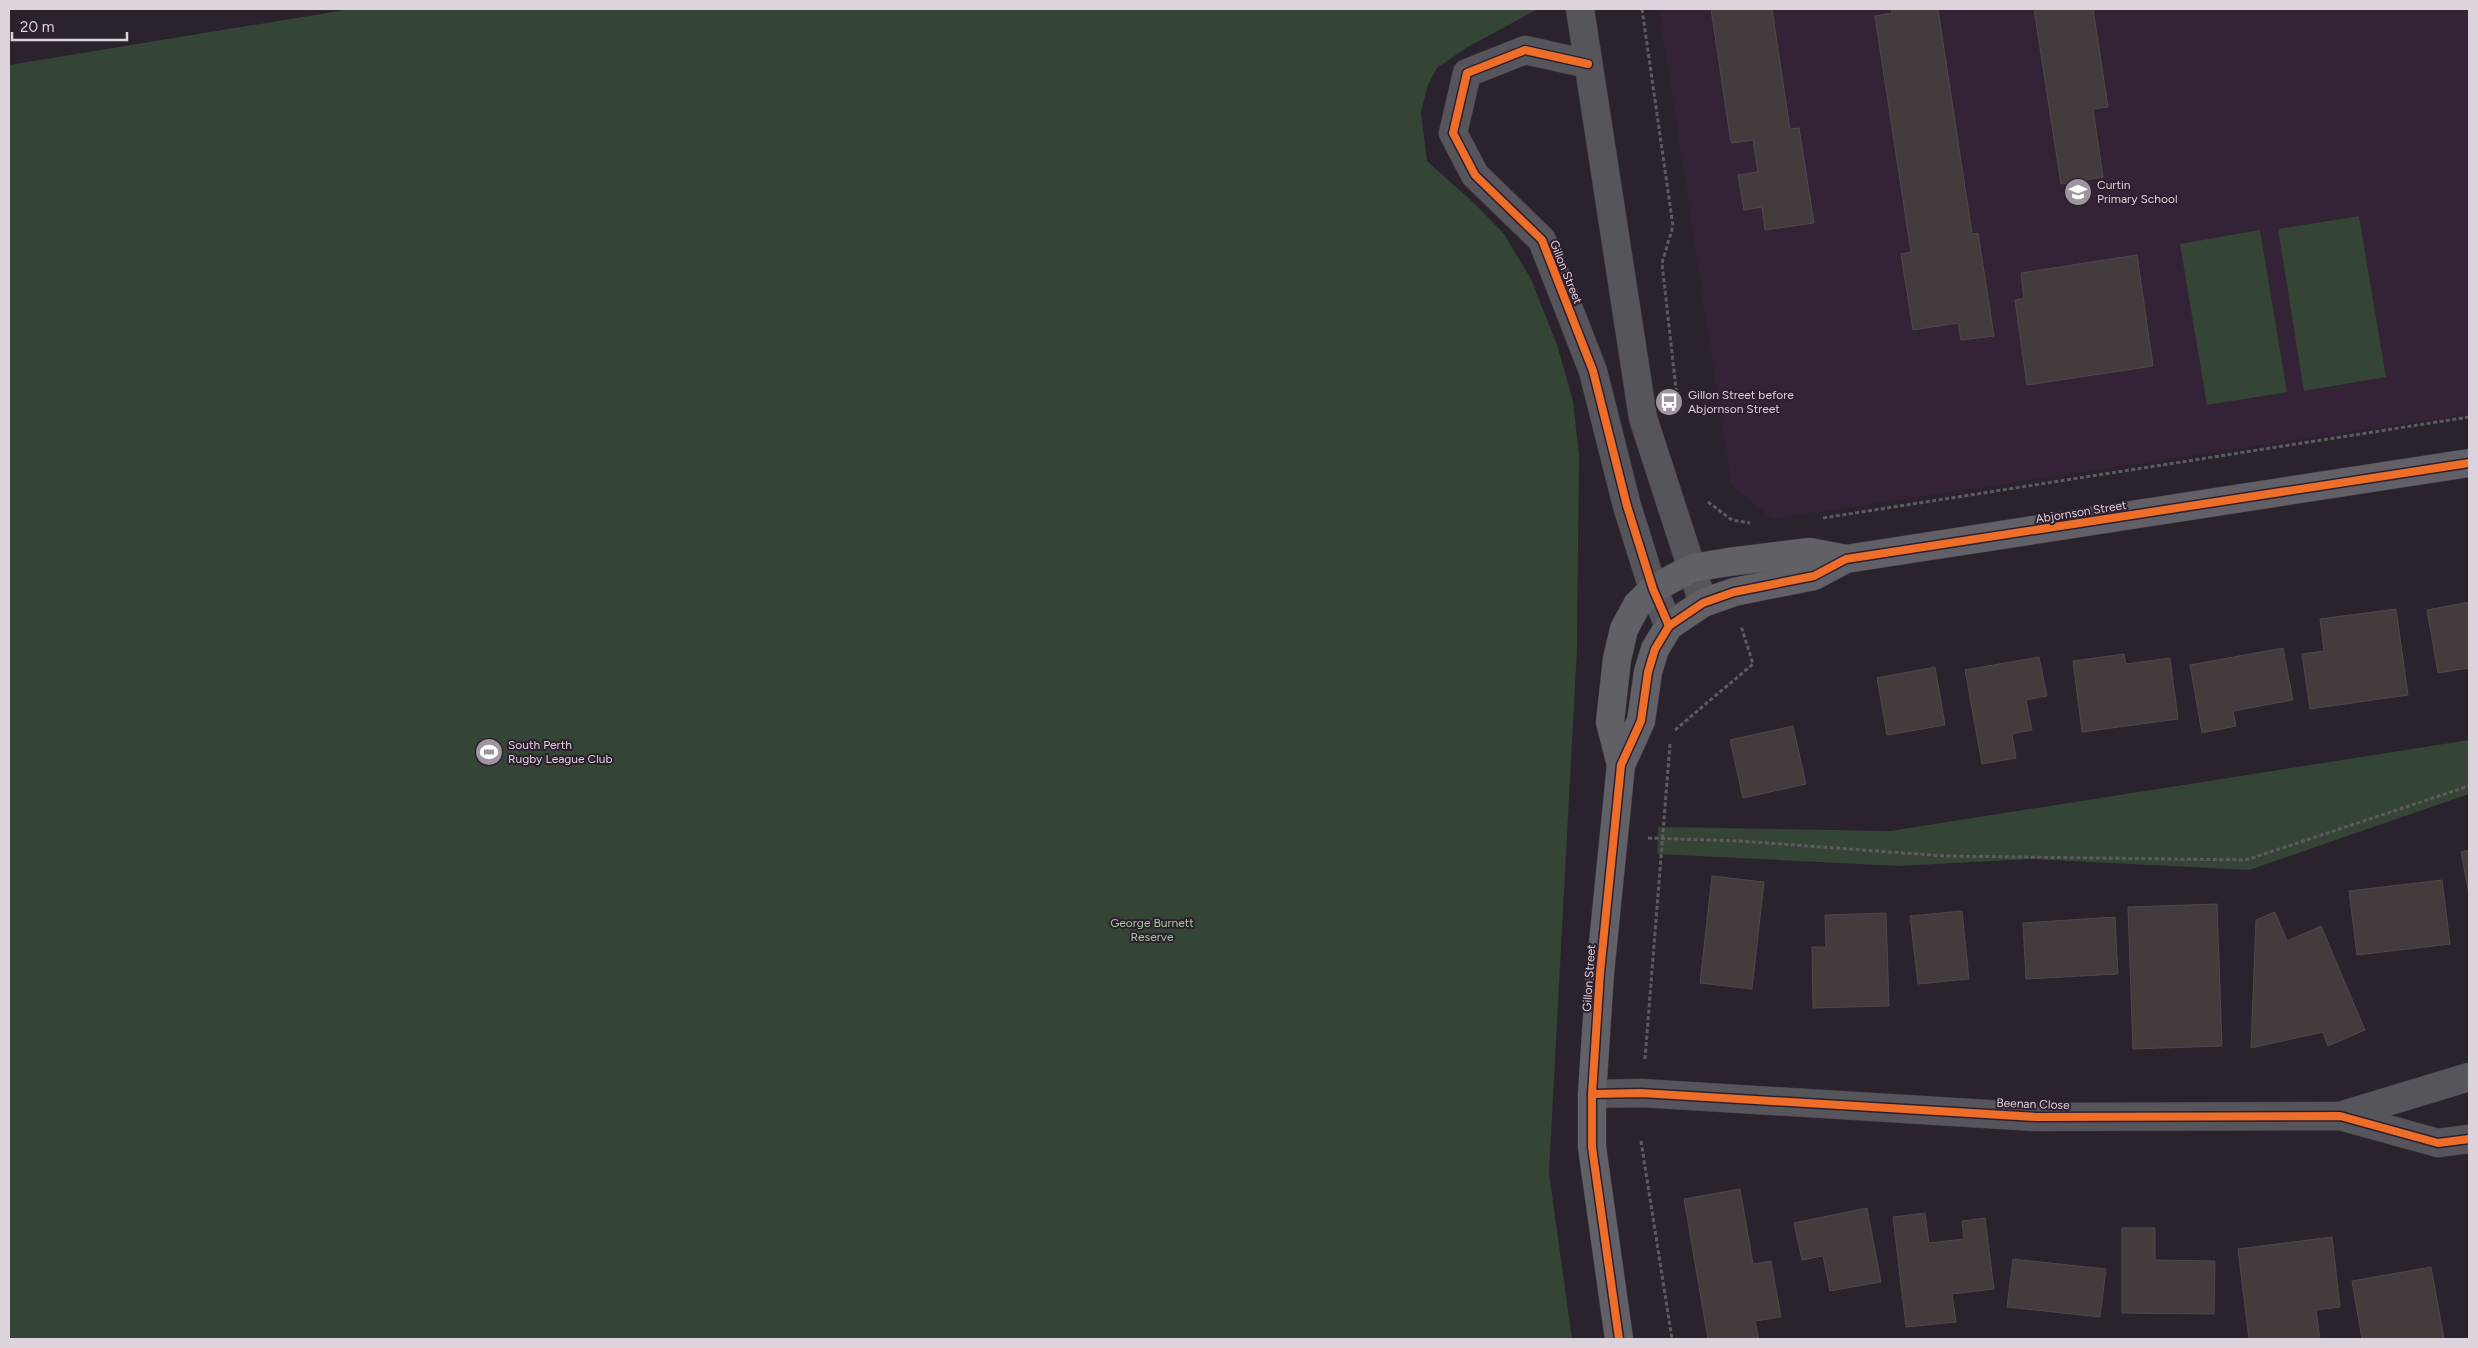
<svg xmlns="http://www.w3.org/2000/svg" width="2478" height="1348" viewBox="0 0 2478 1348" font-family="Figtree,sans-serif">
	<rect width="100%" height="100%" fill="#2a222c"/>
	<polygon fill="#342336" points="1659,9 2469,9 2469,414 1772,519 1731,485"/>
	<g fill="#344435">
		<polygon points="351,9 1538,9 1466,48 1437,68 1427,87 1421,113 1427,161 1476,205 1504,234 1531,279 1557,345 1573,401 1579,455 1577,648 1549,1173 1572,1339 9,1339 9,65"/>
		<polygon points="2359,216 2386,377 2304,391 2278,229"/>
		<polygon points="2260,230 2287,392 2207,405 2180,244"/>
		<polygon points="2469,740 2469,794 2249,870 2030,859 1899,866 1657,854 1658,827 1890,831"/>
	</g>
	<g fill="#443b3c" stroke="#50484a">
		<polygon points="1711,9 1772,9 1790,129 1799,128 1814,223 1765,230 1762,207 1744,210 1738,175 1758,172 1753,140 1731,143"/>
		<polygon points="1892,9 1938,9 1972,234 1978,233 1994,336 1961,340 1958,323 1913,330 1901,254 1911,252 1875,16 1892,13"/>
		<polygon points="2034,9 2093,9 2108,107 2093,109 2103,177 2061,184"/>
		<polygon points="2137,255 2153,366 2027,385 2015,300 2024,298 2021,273"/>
		<polygon points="2469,602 2469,668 2438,673 2427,610"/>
		<polygon points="2396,609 2408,695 2310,709 2302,654 2324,651 2320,619"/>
		<polygon points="2283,648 2293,700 2233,711 2236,726 2202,733 2190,665"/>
		<polygon points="2124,654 2126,664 2170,658 2178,719 2082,732 2073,661"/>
		<polygon points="2039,657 2047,696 2026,700 2032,730 2012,734 2016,758 1982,764 1965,670"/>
		<polygon points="1935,667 1945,725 1887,735 1877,678"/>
		<polygon points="1793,726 1806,784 1743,798 1730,740"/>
		<polygon points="2469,850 2469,894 2461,852"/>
		<polygon points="1712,876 1764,882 1752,989 1700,983"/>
		<polygon points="2442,880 2450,944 2357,955 2349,891"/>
		<polygon points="2217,904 2222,1046 2133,1049 2128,907"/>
		<polygon points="1962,911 1969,979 1918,984 1910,916"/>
		<polygon points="2275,912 2287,941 2321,926 2365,1030 2328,1046 2323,1032 2251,1048 2256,920"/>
		<polygon points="1886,913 1889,1006 1813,1008 1812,947 1826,947 1825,915"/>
		<polygon points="2115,917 2118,974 2026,979 2023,923"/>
		<polygon points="1740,1189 1753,1264 1771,1261 1781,1317 1755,1321 1759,1339 1708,1339 1684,1199"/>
		<polygon points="1867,1208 1881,1282 1830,1291 1823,1256 1802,1260 1794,1223"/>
		<polygon points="1925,1213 1929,1243 1964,1239 1962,1221 1985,1218 1994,1289 1952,1294 1956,1322 1906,1327 1893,1217"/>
		<polygon points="2122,1228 2155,1228 2155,1260 2215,1261 2214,1314 2122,1313"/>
		<polygon points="2332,1237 2340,1307 2316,1310 2320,1339 2249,1339 2238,1249"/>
		<polygon points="2013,1259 2106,1269 2100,1317 2007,1307"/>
		<polygon points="2431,1267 2444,1339 2362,1339 2352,1281"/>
	</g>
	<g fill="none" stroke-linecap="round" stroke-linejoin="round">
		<g stroke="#463f47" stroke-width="29">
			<g id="street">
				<polyline points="1580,9 1643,418 1703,603"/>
				<polyline points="1588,64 1525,50 1467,73 1453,133 1475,175 1542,240 1593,371 1627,506 1653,589 1669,626"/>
				<polyline points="1592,1094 1641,1093 2036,1117 2340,1116 2438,1143 2469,1139"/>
				<polyline points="2340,1116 2469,1077"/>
			</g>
		</g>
		<g stroke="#463f47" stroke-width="29">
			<g id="secondary">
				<polyline points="1621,765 1610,722 1617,659 1624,629 1637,605 1653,589 1692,568 1729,562 1810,552 1846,559"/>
				<polyline points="1619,1339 1592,1147 1592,1094 1600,973 1621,765 1641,721 1648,672 1655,649 1669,626 1703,603 1734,592 1814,576 1846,559 2469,463"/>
			</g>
		</g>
		<g stroke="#5d5b60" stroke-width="3" stroke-dasharray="4 2.5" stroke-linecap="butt">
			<polyline points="1642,9 1673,226 1662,263 1677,398"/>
			<polyline points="1708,502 1732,520 1750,523"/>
			<polyline points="1823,518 2469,417"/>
			<polyline points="1675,730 1753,664 1741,626"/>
			<polyline points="1648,838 1740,841 1944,856 2246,860 2469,786"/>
			<polyline points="1645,1059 1670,744"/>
			<polyline points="1641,1141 1672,1339"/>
		</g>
		<use href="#street" stroke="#56555b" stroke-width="28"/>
		<use href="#secondary" stroke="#616067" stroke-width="28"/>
		<g stroke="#2e1f2f" stroke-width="11">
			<g id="cycleway">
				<polyline points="1588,64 1525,50 1467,73 1453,133 1475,175 1542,240 1593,371 1627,506 1653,589 1669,626"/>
				<polyline points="1592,1094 1641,1093 2036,1117 2340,1116 2438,1143 2469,1139"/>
				<polyline points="1619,1339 1592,1147 1592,1094 1600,973 1621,765 1641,721 1648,672 1655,649 1669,626 1703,603 1734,592 1814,576 1846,559 2469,463"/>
			</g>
		</g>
		<use href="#cycleway" stroke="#ee6e29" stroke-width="8"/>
	</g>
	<defs>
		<g id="school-disc" transform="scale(1.4375)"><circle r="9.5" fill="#9e959f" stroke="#2e1f2f"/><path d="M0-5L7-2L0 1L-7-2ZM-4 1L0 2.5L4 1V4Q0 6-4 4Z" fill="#fff"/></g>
		<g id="bus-disc" transform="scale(1.4375)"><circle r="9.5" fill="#9e959f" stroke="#2e1f2f"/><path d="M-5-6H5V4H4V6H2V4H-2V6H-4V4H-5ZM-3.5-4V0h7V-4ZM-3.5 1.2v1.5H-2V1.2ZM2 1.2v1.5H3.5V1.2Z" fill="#fff"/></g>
		<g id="stadium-disc" transform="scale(1.4375)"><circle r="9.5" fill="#9e959f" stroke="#2e1f2f"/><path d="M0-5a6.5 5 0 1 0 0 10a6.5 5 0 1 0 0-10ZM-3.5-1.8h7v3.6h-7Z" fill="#fff"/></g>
	</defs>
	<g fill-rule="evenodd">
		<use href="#school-disc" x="2078" y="192"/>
		<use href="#bus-disc" x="1669" y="402"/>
		<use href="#stadium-disc" x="489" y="752"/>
	</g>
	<g text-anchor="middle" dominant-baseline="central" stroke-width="4" stroke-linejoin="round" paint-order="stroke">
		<g font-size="12" fill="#ddd3dd" stroke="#2e1f2f" text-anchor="start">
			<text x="2097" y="185">Curtin<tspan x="2097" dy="14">Primary School</tspan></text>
			<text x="1688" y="395">Gillon Street before<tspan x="1688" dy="14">Abjornson Street</tspan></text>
			<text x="508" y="745">South Perth<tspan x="508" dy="14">Rugby League Club</tspan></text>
		</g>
		<g font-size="12" fill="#ddd3dd" stroke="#2e1f2f">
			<text transform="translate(1566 272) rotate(68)">Gillon Street</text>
			<text transform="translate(2081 512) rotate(-9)">Abjornson Street</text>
			<text transform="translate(1589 978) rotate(-86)">Gillon Street</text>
			<text transform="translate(2033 1104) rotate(2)">Beenan Close</text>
		</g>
		<g font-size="12" fill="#a1cc9f" stroke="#2e1f2f">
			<text x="1152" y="923">George Burnett<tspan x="1152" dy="14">Reserve</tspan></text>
		</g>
	</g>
	<rect width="2478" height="1348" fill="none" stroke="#ddd3dd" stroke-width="20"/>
	<path d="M12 32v8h115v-8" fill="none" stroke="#ddd3dd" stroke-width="2.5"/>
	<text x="20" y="32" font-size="15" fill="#ddd3dd" stroke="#2e1f2f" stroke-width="4" paint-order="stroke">20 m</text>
</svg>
